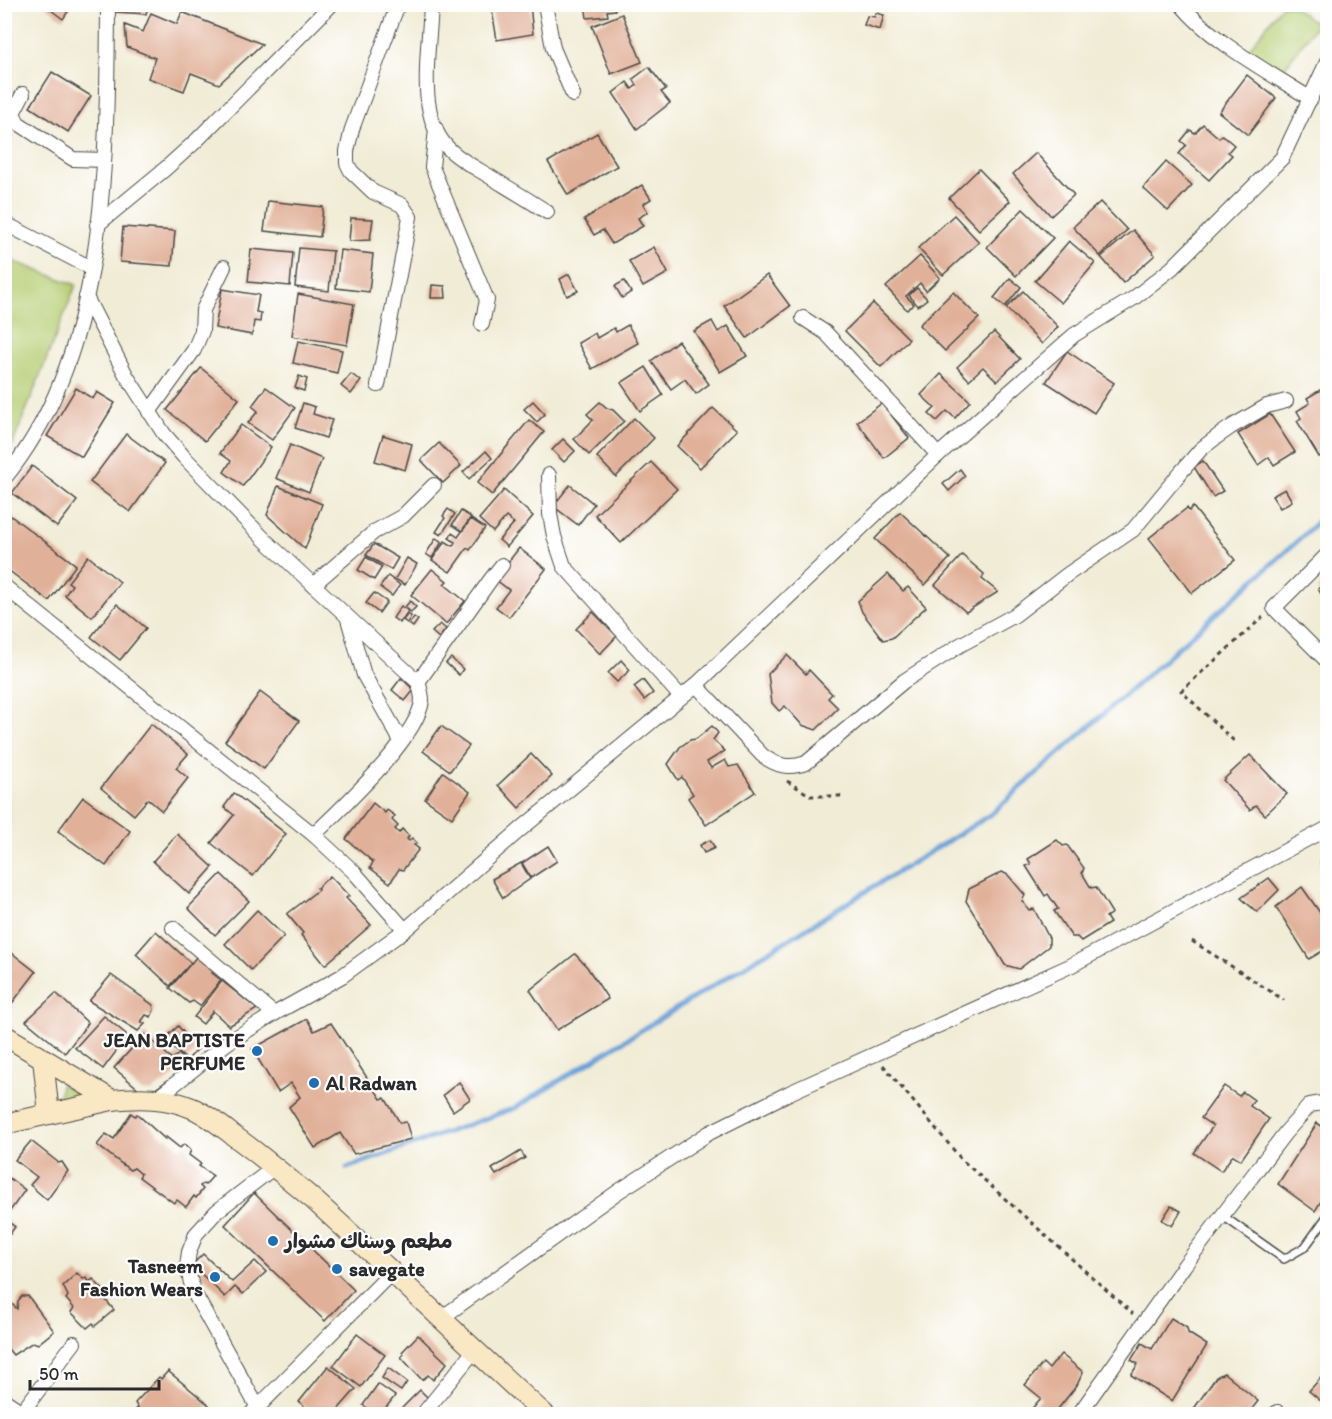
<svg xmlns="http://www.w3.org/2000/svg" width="1332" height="1419" viewBox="0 0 1332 1419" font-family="Itim,'Playpen Sans Arabic',sans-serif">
	<rect width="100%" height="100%" fill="#fff"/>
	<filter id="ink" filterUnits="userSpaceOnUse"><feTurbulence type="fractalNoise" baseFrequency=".0167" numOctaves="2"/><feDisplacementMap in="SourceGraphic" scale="12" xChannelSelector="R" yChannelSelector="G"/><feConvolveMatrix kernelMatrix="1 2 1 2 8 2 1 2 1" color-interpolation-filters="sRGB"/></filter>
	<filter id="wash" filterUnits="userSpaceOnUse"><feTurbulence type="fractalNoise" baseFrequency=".008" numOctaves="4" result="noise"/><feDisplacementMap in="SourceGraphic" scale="24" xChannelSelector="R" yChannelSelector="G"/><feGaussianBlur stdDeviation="1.35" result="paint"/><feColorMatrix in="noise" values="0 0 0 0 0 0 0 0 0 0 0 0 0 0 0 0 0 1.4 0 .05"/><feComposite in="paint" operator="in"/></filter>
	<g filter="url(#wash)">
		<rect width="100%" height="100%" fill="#f1ecd6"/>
		<g fill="#b6ce73" stroke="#707c4f" stroke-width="1.5">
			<polygon points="1282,5 1291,5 1317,24 1280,74 1248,50"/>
			<polygon points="5,258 76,285 12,446 4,441"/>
			<polygon points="61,1084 81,1096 58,1102"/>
		</g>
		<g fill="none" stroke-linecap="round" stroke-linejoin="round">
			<polyline stroke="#699fd6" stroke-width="5" points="347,1168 515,1108 990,815 1302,537 1328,511"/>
		</g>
		<g id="blocks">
			<g fill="#e1b098">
				<polygon points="43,4 73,4 63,19"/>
				<polygon points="116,4 149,4 146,14 115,12"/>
				<polygon points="491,4 530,4 533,34 497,40"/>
				<polygon points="585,4 615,4 615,10 607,11 608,16 587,18"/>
				<polygon points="1315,4 1328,4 1328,16"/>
				<polygon points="182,12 262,44 219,84 191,73 184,91 148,78 155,58 127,47 125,25 143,32 151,13 177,24"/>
				<polygon points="876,13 884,15 880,30 864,25 867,16 875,17"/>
				<polygon points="622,14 642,62 611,74 592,26"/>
				<polygon points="649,67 666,89 661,92 670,103 637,129 613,93 627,82 632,89 637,85 633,79"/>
				<polygon points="52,72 91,96 68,132 30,107"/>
				<polygon points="1247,75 1276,98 1248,135 1219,112"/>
				<polygon points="1203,124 1219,138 1222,135 1234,145 1228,152 1232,155 1209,180 1179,154 1186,145 1181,141 1190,130 1195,133"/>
				<polygon points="597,133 617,166 568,195 548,162"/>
				<polygon points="1036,153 1074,195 1051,216 1013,174"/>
				<polygon points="1166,162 1192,185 1168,211 1143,188"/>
				<polygon points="979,169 1010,201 979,230 949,198"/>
				<polygon points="642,185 651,199 643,204 648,212 638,218 643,226 612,244 603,230 594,235 584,219"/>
				<polygon points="268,201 323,207 320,237 264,231"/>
				<polygon points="1100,202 1127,230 1100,256 1073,227"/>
				<polygon points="1023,209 1053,238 1016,276 987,247"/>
				<polygon points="954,215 979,242 943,275 918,248"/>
				<polygon points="351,218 373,219 370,240 349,241"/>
				<polygon points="123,227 175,231 172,266 120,262"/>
				<polygon points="1133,230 1155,255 1123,283 1101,257"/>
				<polygon points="1069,241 1095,263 1061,303 1035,281"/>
				<polygon points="654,247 668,273 643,287 629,261"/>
				<polygon points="299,248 333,251 329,291 295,287"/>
				<polygon points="251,249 293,253 290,286 248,282"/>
				<polygon points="340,250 373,254 369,292 336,288"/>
				<polygon points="920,256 940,278 926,291 920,283 906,296 914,304 907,310 886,287"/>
				<polygon points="569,274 578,291 567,296 560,279"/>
				<polygon points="767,275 790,306 747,338 724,306"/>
				<polygon points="1010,278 1021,287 1005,307 994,298"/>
				<polygon points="624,281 631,292 622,298 615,286"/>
				<polygon points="432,285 445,286 446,298 431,298"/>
				<polygon points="917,288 927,299 918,306 909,295"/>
				<polygon points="222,289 259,295 256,312 261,313 260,322 254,321 252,335 215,328"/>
				<polygon points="1023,291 1058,327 1042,344 1006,308"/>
				<polygon points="953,292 979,318 945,351 919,325"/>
				<polygon points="298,294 354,304 347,345 292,336"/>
				<polygon points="873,303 909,339 881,367 845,331"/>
				<polygon points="712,321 718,332 728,326 747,356 720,372 694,331"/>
				<polygon points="628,325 638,343 592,369 578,343 595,333 597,338 614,328 616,332"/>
				<polygon points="994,332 1020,359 997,381 983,367 969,380 957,367"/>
				<polygon points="298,341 342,350 337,373 293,363"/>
				<polygon points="678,341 709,384 696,394 685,379 671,389 651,361"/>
				<polygon points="1067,351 1114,383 1094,413 1046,382"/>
				<polygon points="646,367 663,395 640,411 621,383"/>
				<polygon points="201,368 239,399 205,441 167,410"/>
				<polygon points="351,374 361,381 351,394 341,386"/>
				<polygon points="941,374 970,401 955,418 947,411 937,421 929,414 935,408 921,395"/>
				<polygon points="299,376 307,379 304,391 295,388"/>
				<polygon points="266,387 295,408 272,440 248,423 258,411 252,406"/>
				<polygon points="76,388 93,399 97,392 115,403 82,457 47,436"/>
				<polygon points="1322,389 1326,395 1328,394 1328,452 1319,457 1297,421 1301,418 1297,411 1310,403 1307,398"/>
				<polygon points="533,401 545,414 537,422 524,409"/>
				<polygon points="600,402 607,408 613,410 624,421 589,455 574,439 593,420 587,414"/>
				<polygon points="303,403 315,407 313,414 332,420 326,438 295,428"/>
				<polygon points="882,403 909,438 884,458 857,422"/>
				<polygon points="713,408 737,430 700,468 677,446"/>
				<polygon points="1270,414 1295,452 1274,465 1269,457 1258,465 1238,434"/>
				<polygon points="634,418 654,438 616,477 597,457"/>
				<polygon points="529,420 544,432 492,495 477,483"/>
				<polygon points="241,425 271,447 243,486 224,472 231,461 220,453"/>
				<polygon points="126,434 165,463 130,512 90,482"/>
				<polygon points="383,435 412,444 405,470 375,461"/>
				<polygon points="563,439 575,451 564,462 552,450"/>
				<polygon points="439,443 461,466 443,483 421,460"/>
				<polygon points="290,445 322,459 309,492 276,478"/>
				<polygon points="486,451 492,458 469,479 463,472"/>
				<polygon points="1203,461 1223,491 1213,497 1194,467"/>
				<polygon points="651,462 677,489 621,543 595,515"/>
				<polygon points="32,466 77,501 57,527 12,493"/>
				<polygon points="960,469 965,476 949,491 943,484"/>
				<polygon points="570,485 594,504 578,525 553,506"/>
				<polygon points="278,486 322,504 305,549 267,515"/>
				<polygon points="1285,489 1292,501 1280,508 1272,496"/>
				<polygon points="504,490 533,516 507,547 499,540 514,523 506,517 493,532 479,519"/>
				<polygon points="1193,507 1235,560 1192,593 1149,538 1187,508 1189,511"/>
				<polygon points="448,509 455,514 441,535 436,532 445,518 443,516"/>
				<polygon points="461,511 471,517 462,531 452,525"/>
				<polygon points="900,512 950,558 925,585 875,539"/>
				<polygon points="11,516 76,565 49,601 4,567 4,524"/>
				<polygon points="471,519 485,528 470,550 467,548 450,572 432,560 445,541 453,546 455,542 449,538 452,533 458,537"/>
				<polygon points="436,538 442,542 432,558 426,554"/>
				<polygon points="374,544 398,558 391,570 366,555"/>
				<polygon points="519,548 546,569 509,617 496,607 509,590 495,579"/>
				<polygon points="962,555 984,574 982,579 998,592 966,612 935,585"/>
				<polygon points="88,556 120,582 92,617 65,595 72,585 68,582"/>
				<polygon points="366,557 382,567 374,580 358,570"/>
				<polygon points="407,558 417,564 405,585 395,579"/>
				<polygon points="432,569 447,581 444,584 465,601 446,624 411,595"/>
				<polygon points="888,574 903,591 908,587 926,607 892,638 883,640 862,612 858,601"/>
				<polygon points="388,576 400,585 392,596 380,587"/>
				<polygon points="1328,580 1328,605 1318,589"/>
				<polygon points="374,593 387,602 379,613 366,603"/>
				<polygon points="410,601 416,607 411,612 405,607"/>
				<polygon points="117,604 146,628 120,660 91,637"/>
				<polygon points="401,606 408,611 400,623 393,618"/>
				<polygon points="1328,611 1328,629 1322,623"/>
				<polygon points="593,612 617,636 600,654 576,629"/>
				<polygon points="408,614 411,616 407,623 403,620"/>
				<polygon points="414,617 418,620 413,627 409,624"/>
				<polygon points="440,624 446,629 439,638 432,632"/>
				<polygon points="787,655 806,674 809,670 832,694 828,698 838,708 816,730 802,725 785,706 779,711 772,703 768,674"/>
				<polygon points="451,658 463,669 459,675 446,663"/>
				<polygon points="621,660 630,670 617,682 608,673"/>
				<polygon points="401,678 414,690 405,701 392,690"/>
				<polygon points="643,680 653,693 644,700 634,687"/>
				<polygon points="260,692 299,721 264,769 225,741"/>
				<polygon points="151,724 188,754 176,768 188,778 162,811 148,799 134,815 101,788"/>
				<polygon points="441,726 469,746 450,771 423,751"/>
				<polygon points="712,726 718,733 713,740 725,751 707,762 711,768 725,760 729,767 738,765 755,792 706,825 688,798 693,794 682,777 678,780 668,764 680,747 690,740 696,739"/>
				<polygon points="531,754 552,776 519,808 498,785"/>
				<polygon points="1250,755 1287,794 1265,815 1256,805 1250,810 1223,780"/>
				<polygon points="443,772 470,792 452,818 425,799"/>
				<polygon points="234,793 286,834 253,876 211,843 234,815 224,807"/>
				<polygon points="83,797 130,831 106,866 58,831"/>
				<polygon points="373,803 385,813 387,810 395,816 392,820 398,826 395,829 399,833 402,829 409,836 407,839 409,841 412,838 417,843 414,845 419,849 403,870 399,869 390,883 370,868 373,862 346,839"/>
				<polygon points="177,834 213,867 189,894 153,861"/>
				<polygon points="710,840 715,848 704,853 700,845"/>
				<polygon points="1057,840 1063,846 1067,845 1084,868 1082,873 1091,888 1096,887 1112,913 1106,917 1110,923 1081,941 1077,937 1072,937 1054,911 1058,909 1048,894 1045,896 1026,866 1031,864 1028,859"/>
				<polygon points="548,846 557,861 531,878 522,863"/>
				<polygon points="1328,856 1328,871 1320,862"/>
				<polygon points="521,863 530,879 503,898 492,879"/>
				<polygon points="1002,872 1008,875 1025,895 1022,901 1029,910 1034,909 1049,938 1049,946 1019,969 1005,965 966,901 969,889"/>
				<polygon points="221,874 249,901 215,935 188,908"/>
				<polygon points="330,876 349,896 346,898 371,925 325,965 301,935 303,933 287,914 318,890 317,888"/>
				<polygon points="1269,878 1279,890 1257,912 1241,898"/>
				<polygon points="1302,887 1328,924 1328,948 1309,959 1276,907"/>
				<polygon points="257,910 284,936 251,970 225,944"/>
				<polygon points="156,931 191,963 170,986 136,954"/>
				<polygon points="8,950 36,972 10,1006 4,1002 4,955"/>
				<polygon points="575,954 587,967 608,999 557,1030 530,990"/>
				<polygon points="198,955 214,968 212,973 221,980 200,1006 193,1001 189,1003 170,988"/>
				<polygon points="111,975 153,1005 154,1010 151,1017 146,1015 141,1022 145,1024 138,1031 89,1001"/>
				<polygon points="222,981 257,1009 229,1026 213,1011 203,1024 194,1017"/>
				<polygon points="56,993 88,1023 65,1053 26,1021"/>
				<polygon points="104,1016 126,1034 124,1041 103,1069 75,1048"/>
				<polygon points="307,1019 314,1031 331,1023 381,1099 385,1098 400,1123 406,1122 411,1139 354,1154 340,1133 315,1148 289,1107 300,1097 291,1083 278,1092 252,1049"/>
				<polygon points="178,1026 198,1049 187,1060 164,1040"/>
				<polygon points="145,1034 172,1059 179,1054 188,1066 151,1092 141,1091 114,1068"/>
				<polygon points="459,1082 470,1099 453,1111 443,1095"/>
				<polygon points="1224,1086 1239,1096 1243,1092 1254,1100 1250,1106 1269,1119 1241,1160 1233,1155 1221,1171 1194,1153 1213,1126 1201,1118"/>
				<polygon points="131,1113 135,1116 137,1114 165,1139 166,1137 180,1148 184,1144 191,1150 189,1155 201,1164 199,1166 213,1176 205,1185 203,1184 200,1186 203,1189 196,1198 194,1196 186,1207 177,1200 174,1203 139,1177 141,1174 134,1168 130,1170 97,1145 106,1134 114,1139"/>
				<polygon points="1317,1123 1328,1130 1328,1190 1315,1211 1278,1184"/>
				<polygon points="31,1141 59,1163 62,1162 68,1171 47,1200 30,1185 37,1177 15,1160"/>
				<polygon points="521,1151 525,1158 496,1175 492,1169"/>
				<polygon points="4,1174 25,1190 10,1211 4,1207"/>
				<polygon points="254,1193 354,1290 325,1321 225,1225"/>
				<polygon points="1171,1206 1181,1211 1172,1226 1162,1220"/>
				<polygon points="4,1218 15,1227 4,1242"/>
				<polygon points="203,1254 232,1282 255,1261 266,1272 243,1294 235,1287 225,1297 192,1265"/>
				<polygon points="77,1273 83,1279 87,1278 89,1282 93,1279 108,1295 105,1299 114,1310 95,1326 93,1323 87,1328 71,1312 74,1308 66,1299 68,1296 63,1286"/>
				<polygon points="22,1296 28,1296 54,1331 38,1344 33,1342 13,1355 8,1349 4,1348 4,1313 11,1303 17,1309 18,1301"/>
				<polygon points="1171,1318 1187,1328 1188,1333 1207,1345 1172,1401 1131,1375 1138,1364 1131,1360 1142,1343 1152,1349"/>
				<polygon points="357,1334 385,1355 361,1387 333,1366"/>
				<polygon points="418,1335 447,1363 433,1380 428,1375 422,1380 401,1357 404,1354 402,1352"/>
				<polygon points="1061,1354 1083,1372 1077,1385 1054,1414 1034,1414 1030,1411 1041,1398 1025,1385 1043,1363 1049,1369"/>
				<polygon points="328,1366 356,1389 334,1414 314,1414 299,1402"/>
				<polygon points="388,1368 407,1382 401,1391 382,1378"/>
				<polygon points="1328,1370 1328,1407 1309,1391"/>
				<polygon points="168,1371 209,1405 203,1414 134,1414 133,1412 138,1408 135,1403 159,1377 161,1379"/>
				<polygon points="1224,1373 1258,1401 1248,1414 1197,1414 1193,1410 1216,1377"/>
				<polygon points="378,1384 395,1396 381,1414 375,1414 363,1405"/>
				<polygon points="420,1390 429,1399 414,1414 406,1414 401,1409"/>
				<polygon points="455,1408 462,1414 450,1414"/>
			</g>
		</g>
	</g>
	<g filter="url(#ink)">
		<use href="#blocks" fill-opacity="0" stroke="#494845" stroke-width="1.5"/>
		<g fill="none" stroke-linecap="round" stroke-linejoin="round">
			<g stroke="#494845" stroke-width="10">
				<polyline id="lane" points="1223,1216 1284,1259 1305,1247 1328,1215"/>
			</g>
			<g stroke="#494845" stroke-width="16">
				<g id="street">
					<path d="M431,4C430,46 415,113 447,147C457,158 472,166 484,173C505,186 526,198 547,212"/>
					<polyline points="545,4 553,48 573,95"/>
					<path d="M1181,4C1209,40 1272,74 1311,99"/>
					<polyline points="23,94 13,113 18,123 73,159 104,160"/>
					<polyline points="436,129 432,167 487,300 482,324"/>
					<polyline points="4,223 91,268"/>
					<polyline points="97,225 165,169 196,141 332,4"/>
					<path d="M86,297L126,375L164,434L184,457L266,541L418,682C420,688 422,694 422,700C419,737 341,808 314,835"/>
					<polyline points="803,318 826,333 938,455"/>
					<polyline points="378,385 410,217 402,205 373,192 351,171 347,163 347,151 352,129 398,4"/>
					<polyline points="149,412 194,350 202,331 203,310 224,267"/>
					<polyline points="549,475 550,514 554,536 564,566 681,697"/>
					<path d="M4,479C108,354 107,159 108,4"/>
					<polyline points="1328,554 1274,608 1328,662"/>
					<polyline points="313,585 374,532 403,516 434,485"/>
					<polyline points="4,586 314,835 354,872 405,930"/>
					<polyline points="348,619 364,675 401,741"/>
					<polyline points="418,682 491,579 502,565"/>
					<path d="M696,685L762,755C776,766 789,769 806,763L904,681L960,645L1015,615L1068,574L1133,530L1181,472L1201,449L1218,436L1231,427L1267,406L1286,401"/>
					<polyline points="173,928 274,1014"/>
					<polyline points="157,1098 227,1043 274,1014 342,976 405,930 521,829 696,685 938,455 1074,335 1134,298 1172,268 1282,158 1328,60"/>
					<polyline points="440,1319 619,1191 709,1133 789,1093 1070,966 1328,828"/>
					<polyline points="4,1400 22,1412"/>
					<polyline points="257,1406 193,1291 187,1266 189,1252 196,1234 217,1211 276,1166"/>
					<polyline points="25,1414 22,1412 74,1343"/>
					<polyline points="251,1414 393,1271"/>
					<polyline points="423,1414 474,1351"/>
					<polyline points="1079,1414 1184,1266 1285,1133 1310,1105 1328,1102"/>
					<polyline points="1275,1414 1278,1412"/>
				</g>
			</g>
			<g stroke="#494845" stroke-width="22">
				<g id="secondary">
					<polyline points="4,1035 112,1100"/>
					<polyline points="43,1059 49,1114"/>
					<path d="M4,1124L112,1100C140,1097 166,1097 192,1108C208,1115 221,1126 234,1136C262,1156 288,1178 315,1201C392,1271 467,1344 544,1414"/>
				</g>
			</g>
			<g stroke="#494845" stroke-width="3" stroke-dasharray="4.5 4.5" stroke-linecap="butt">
				<polyline points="1234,741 1181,691 1263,617"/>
				<polyline points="787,781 811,796 843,796"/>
				<polyline points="1192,941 1284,1000"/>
				<polyline points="883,1065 962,1160 1133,1314"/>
			</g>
			<use href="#lane" stroke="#fff" stroke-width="7"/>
			<use href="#street" stroke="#fff" stroke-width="14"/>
			<use href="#secondary" stroke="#fae7c3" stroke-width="20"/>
		</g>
	</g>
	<g fill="#1f6fb2" stroke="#fff" stroke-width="2">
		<circle cx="257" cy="1051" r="6"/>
		<circle cx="314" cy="1083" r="6"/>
		<circle cx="273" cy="1241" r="6"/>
		<circle cx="337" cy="1269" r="6"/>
		<circle cx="215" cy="1277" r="6"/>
	</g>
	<g text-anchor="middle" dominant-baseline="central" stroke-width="4.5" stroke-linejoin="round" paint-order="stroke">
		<g font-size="20" font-weight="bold" fill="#2b2b2b" stroke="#fff" text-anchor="start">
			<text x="245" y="1040" text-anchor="end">JEAN BAPTISTE<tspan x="245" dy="23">PERFUME</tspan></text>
			<text x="326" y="1083">Al Radwan</text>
			<text x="285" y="1241">مطعم وسناك مشوار</text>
			<text x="203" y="1266" text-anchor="end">Tasneem<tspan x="203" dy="23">Fashion Wears</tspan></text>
			<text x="349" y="1269">savegate</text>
		</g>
	</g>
	<rect width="1332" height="1419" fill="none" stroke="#fff" stroke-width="24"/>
	<path d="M30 1380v9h129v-9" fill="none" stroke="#2b2b2b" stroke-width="3"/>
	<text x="39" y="1380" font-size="18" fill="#2b2b2b" stroke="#ffffff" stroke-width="4.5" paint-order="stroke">50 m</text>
</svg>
